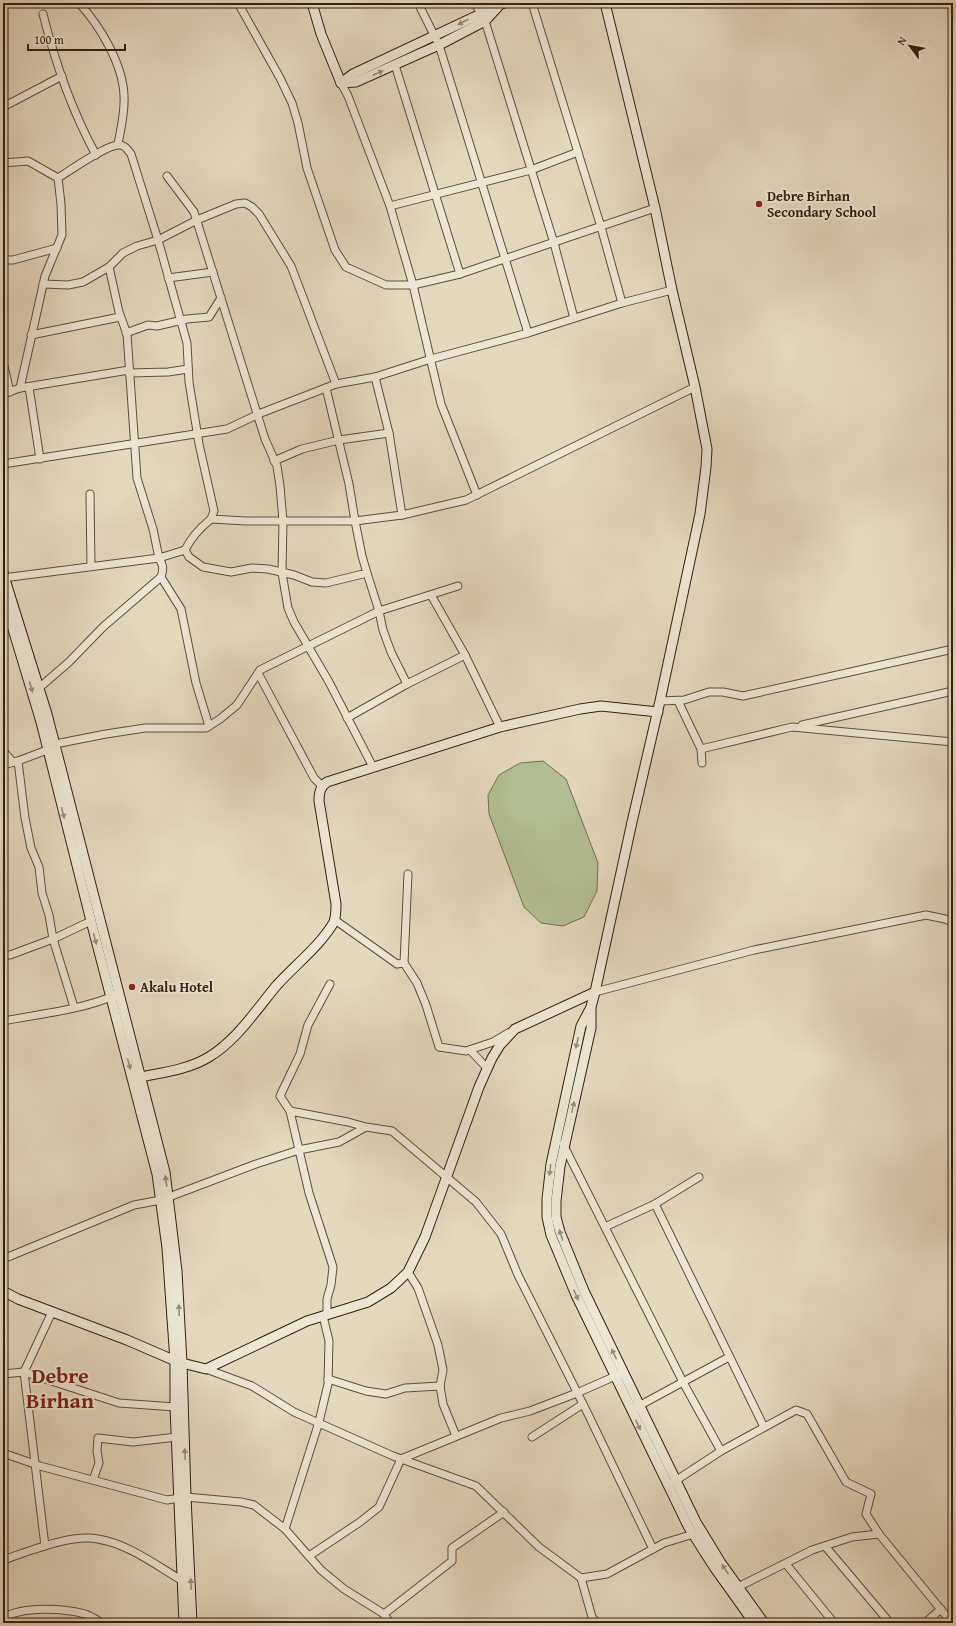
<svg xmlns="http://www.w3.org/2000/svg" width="956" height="1626" viewBox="0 0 956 1626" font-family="'Gentium Book Plus',serif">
	<rect width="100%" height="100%" fill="#e4d8bd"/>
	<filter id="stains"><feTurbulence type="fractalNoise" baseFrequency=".005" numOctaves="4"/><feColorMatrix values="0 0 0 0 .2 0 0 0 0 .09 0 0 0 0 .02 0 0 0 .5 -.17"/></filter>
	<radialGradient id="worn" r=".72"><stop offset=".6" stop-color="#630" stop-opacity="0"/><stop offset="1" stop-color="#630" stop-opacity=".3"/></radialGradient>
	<polygon fill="#b3bf92" stroke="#727051" points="543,761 566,779 598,863 597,891 584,917 563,926 541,923 524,907 489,814 488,795 499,775 520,763"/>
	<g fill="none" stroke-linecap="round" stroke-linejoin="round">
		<g stroke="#5d4f3b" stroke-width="9">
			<g id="street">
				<path d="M79,3C100,26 123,64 124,96C125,112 121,128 118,144"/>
				<polyline points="238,3 280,78 292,103 298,123 307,168 335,250 346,267 386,285 413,285 390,206 348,96 341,83"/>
				<polyline points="418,3 439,45 528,333"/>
				<polyline points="475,3 485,21 554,243 574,318"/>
				<polyline points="532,3 601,227 622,303"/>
				<path d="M43,14C55,62 72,111 96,155"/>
				<polyline points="395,65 460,274"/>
				<polyline points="3,107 62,76"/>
				<polyline points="3,163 28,161 58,178"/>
				<polyline points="167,176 194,212 265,439 277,466 280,486 283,521 282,573 288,608 294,622 329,682 373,767"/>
				<polyline points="390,206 531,170 578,152"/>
				<polyline points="3,260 13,260 57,248"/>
				<polyline points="109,267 119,312 127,334 137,478 153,529 159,558 185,550"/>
				<polyline points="168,278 213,272"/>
				<polyline points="43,284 68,285 83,282 109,267 123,253 137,246 158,240 197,220 236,204 245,203 252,207 259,214 291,266 336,384"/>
				<polyline points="126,333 148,325 157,326 187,319 209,317 221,298"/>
				<polyline points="31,335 120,317"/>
				<polyline points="3,362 10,392"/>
				<polyline points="129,373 168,372 188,369"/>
				<polyline points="375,377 389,433 402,515"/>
				<polyline points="29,387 40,459"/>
				<path d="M20,388L45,276L62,235L61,204L58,178C69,171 108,144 119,145C125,145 127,149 131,154L158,240L187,343L189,382L199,444L214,511L211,519L246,521H355L362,556L367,573L326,583L312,582L294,575L268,569L252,568L231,572L203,567L189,557L185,550C191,538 201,527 211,519"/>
				<polyline points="326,388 349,484 355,521 402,515 466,500 695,387"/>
				<polyline points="3,394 20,388 129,370"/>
				<polyline points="274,461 302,449 339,440 389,433"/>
				<polyline points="3,464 227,429 261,413 336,384 375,377 431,359 528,333 622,303 672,290"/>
				<polyline points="90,494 91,566"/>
				<polyline points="477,495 441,404 413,285 460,274 655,208"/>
				<polyline points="367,573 379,611 383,630 391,652 407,684"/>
				<polyline points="161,577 181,609 196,683 209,726"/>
				<path d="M3,578L159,558C163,565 164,569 161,577L103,627L69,662L39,688"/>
				<polyline points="431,595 465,655 500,727"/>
				<polyline points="258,673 314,778 322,786"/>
				<polyline points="660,701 684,700 709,692 723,692 743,696 953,649"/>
				<polyline points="678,701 701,749 702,763"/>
				<polyline points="347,718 407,684 465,655"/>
				<polyline points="802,725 953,691"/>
				<polyline points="701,749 792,727 953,742"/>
				<polyline points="3,751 13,762"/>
				<polyline points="18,761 25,818 31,848 39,867 42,893 49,915 53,939 74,1007"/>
				<polyline points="3,765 18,761 47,750 55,744 106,734 145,728 206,728 220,719 237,705 260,670 379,611 458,586"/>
				<polyline points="408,874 404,963 417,983 426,1005 439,1047 466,1051 493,1042 508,1033"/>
				<polyline points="335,920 397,964 404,963"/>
				<polyline points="3,955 10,955 53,939 91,921"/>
				<polyline points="595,992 754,950 926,915 945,919 953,922"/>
				<path d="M3,1021C40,1014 81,1010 116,995"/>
				<polyline points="470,1050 487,1068"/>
				<polyline points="290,1111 280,1096 300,1054 308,1025 330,984"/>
				<polyline points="366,1127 348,1122 290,1111 299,1150 339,1142 366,1127 392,1131 476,1202 501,1234 518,1275 588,1414 653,1549"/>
				<polyline points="563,1144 684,1384 721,1451"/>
				<polyline points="655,1204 764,1427"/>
				<polyline points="605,1227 655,1204 699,1177"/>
				<polyline points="3,1259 134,1205 161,1200 256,1164 299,1150 309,1193 333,1267 331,1285 327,1299 327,1315"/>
				<polyline points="408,1272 418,1288 438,1345 443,1370 440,1386"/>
				<polyline points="206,1369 252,1386 294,1412 393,1456 476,1486 539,1547 581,1578 607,1574 664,1543 697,1533"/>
				<polyline points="3,1374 24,1372 52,1312"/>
				<polyline points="328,1379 366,1391 386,1394 405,1388 440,1386 443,1404 456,1436"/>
				<polyline points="635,1408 729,1357"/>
				<polyline points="532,1437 583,1404"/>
				<polyline points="3,1453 40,1466 167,1500 186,1497 241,1502 254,1505 285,1529 319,1422 328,1384 329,1341 323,1316"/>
				<polyline points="93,1480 99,1463 97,1451 98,1438 133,1442 177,1437"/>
				<polyline points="672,1483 721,1451 796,1410 807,1414 846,1482 871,1494 866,1514 879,1534 952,1623"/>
				<polyline points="285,1529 321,1570 344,1589 384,1614"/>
				<polyline points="45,1546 24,1372 119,1403 175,1407"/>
				<polyline points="825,1546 890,1623"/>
				<polyline points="309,1556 360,1522 379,1507 401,1459 501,1418 530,1411 577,1393 620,1374"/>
				<path d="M3,1560C30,1551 70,1534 98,1539C129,1544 157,1566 183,1581"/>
				<polyline points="786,1564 834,1623"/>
				<polyline points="581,1578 592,1617 597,1623"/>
				<polyline points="734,1589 812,1550 852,1537 879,1534"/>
				<path d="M3,1618C23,1606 63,1608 85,1614C91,1616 97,1620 102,1623"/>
				<polyline points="390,1623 384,1614 452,1561 452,1548 504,1512"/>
				<polyline points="925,1623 941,1609"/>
			</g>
		</g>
		<g stroke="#302110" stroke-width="11">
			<g id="secondary">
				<polyline points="312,3 321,34 341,83"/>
				<polyline points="605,3 655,208 672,290 695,387 707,449 706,467 700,514 660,701 632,822 595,992 591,1007 581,1026 551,1164 547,1199 547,1217 551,1235 576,1295 688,1526 714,1567 754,1623"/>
				<polyline points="341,83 353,74 504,3"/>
				<polyline points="341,83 356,82 439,45 485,21 497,8"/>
				<polyline points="3,573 47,714 165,1172 177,1271 182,1363 186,1497 192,1623"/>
				<polyline points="3,596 41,722 91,921 157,1174 167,1248 175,1361 175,1407 184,1623"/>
				<polyline points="591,1009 591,1028 560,1166 556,1201 556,1217 560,1232 584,1291 696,1522 721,1563 764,1623"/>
				<path d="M136,1078C159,1073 188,1070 209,1057C237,1040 256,1010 277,985C296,964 320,946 334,922C336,916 336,910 336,904L319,801C319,793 320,787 327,782L500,727L580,709L601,706L658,712"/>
				<polyline points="3,1291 18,1299 127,1340 178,1362 206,1369 307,1321 368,1302 391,1288 408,1272 425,1237 479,1087 492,1058 500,1045 515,1029 595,992"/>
			</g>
		</g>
		<use href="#street" stroke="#ede6d4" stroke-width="7"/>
		<use href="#secondary" stroke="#ede6d4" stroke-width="9"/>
	</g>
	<defs><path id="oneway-solid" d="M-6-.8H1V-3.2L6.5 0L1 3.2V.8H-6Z"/></defs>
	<g fill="#988d7c">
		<use href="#oneway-solid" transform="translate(463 22) rotate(153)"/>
		<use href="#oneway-solid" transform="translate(378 73) rotate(-24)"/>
		<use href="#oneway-solid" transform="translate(31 687) rotate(74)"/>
		<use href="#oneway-solid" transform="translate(63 813) rotate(76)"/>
		<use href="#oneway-solid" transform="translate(95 939) rotate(75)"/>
		<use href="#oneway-solid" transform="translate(577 1043) rotate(102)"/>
		<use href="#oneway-solid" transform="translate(129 1064) rotate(75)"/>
		<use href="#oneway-solid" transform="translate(573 1107) rotate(-77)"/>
		<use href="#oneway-solid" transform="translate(550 1170) rotate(97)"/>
		<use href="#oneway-solid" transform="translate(166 1181) rotate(-98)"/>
		<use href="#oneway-solid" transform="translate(561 1235) rotate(-108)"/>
		<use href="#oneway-solid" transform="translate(576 1295) rotate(66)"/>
		<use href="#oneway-solid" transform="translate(179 1310) rotate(-93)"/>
		<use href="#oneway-solid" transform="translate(614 1354) rotate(-116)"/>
		<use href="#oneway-solid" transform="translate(638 1425) rotate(64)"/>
		<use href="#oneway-solid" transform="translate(185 1454) rotate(-92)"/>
		<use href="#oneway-solid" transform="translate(725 1569) rotate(-124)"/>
		<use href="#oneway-solid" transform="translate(191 1584) rotate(-92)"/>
	</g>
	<g fill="#8f2418" stroke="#ede6d4" stroke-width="1.5">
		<circle cx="759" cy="204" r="4"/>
		<circle cx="132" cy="987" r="4"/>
	</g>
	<g text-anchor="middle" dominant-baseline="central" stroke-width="4" stroke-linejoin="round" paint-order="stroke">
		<g font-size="14" font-weight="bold" fill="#302110" stroke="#ede6d4" text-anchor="start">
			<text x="767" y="196">Debre Birhan<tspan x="767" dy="16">Secondary School</tspan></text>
			<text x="140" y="987">Akalu Hotel</text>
		</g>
		<g font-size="22" font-weight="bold" fill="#7a1f14" stroke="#ede6d4">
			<text x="60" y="1375">Debre<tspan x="60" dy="25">Birhan</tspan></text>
		</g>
	</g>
	<rect width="956" height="1626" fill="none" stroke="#e4d8bd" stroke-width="16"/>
	<rect x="4" y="4" width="948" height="1618" fill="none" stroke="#302110" stroke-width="2"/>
	<rect x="8" y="8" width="940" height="1610" fill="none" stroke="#302110"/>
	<g transform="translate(910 46) rotate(302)" stroke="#ede6d4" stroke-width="3" paint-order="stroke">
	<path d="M0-3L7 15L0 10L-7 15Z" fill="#302110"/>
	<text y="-6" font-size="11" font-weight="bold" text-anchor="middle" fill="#302110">N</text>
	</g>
	<path d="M28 44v6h97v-6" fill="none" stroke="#302110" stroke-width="2"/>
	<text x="34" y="44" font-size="12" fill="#302110" stroke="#ede6d4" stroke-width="3" paint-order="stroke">100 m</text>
	<rect width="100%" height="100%" filter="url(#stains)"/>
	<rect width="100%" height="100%" fill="url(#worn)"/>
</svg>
